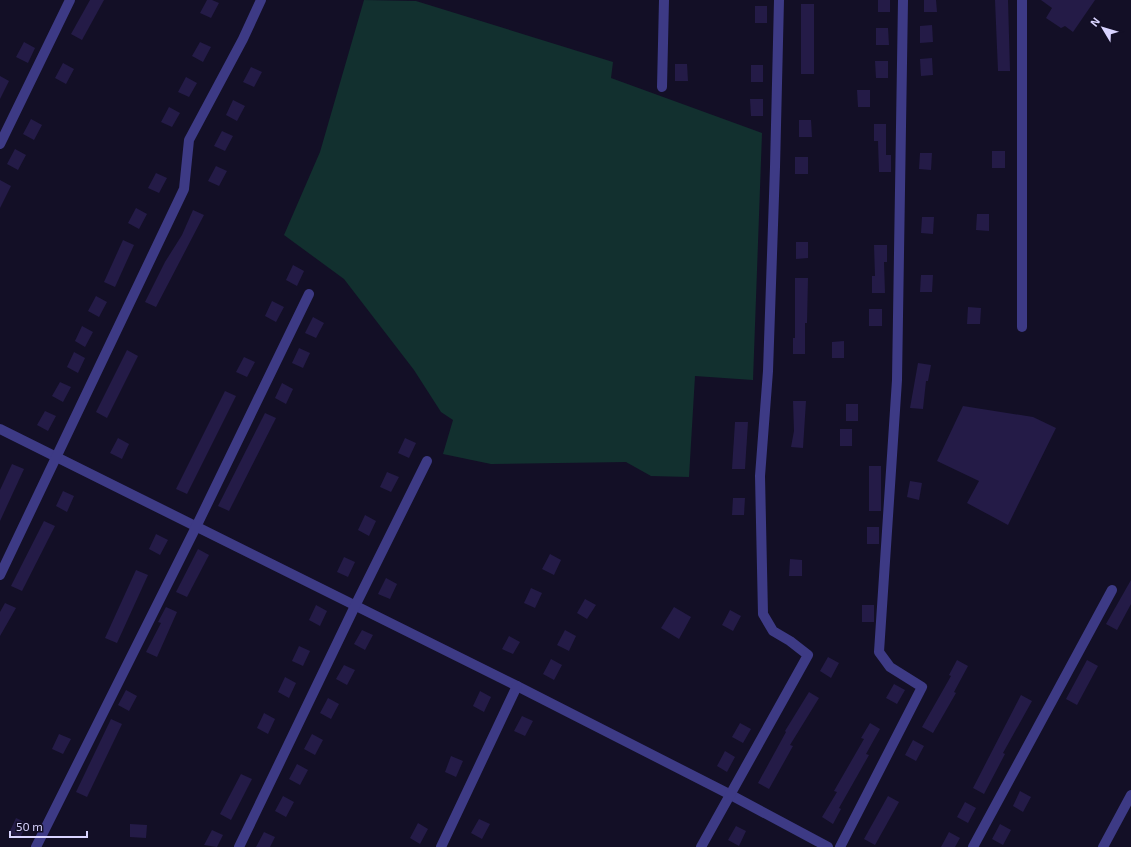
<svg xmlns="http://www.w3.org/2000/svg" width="1131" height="847" viewBox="0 0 1131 847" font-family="'Exo 2',sans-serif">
	<rect width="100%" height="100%" fill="#130f26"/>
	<polygon fill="#12302f" points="364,0 416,1 613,62 611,78 762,133 753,380 695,376 689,477 651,476 626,462 491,464 443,454 453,420 441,412 414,370 344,279 284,235 320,152"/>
	<g fill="#241b47">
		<polygon points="90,0 104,0 82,40 71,34"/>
		<polygon points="207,0 212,0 219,3 211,18 200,13"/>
		<rect x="878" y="0" width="12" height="12"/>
		<polygon points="924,0 936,0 937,12 924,12"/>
		<polygon points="995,0 1008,0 1010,71 998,71"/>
		<polygon points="1041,0 1095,0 1073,32 1065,26 1061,28 1046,18 1052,8"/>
		<rect x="801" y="4" width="13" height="70"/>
		<rect x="755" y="6" width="12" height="17"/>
		<polygon points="932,25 933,42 920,43 920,26"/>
		<polygon points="876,28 888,28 889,45 876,45"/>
		<polygon points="24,42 35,48 28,63 16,57"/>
		<polygon points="200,42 211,47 203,62 192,56"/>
		<polygon points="932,58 933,75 921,76 920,59"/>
		<polygon points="875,61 888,61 888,78 876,78"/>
		<polygon points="63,63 74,69 66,84 55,78"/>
		<polygon points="675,64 687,64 688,81 675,81"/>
		<rect x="751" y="65" width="12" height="17"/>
		<polygon points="251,67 262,72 254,87 243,82"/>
		<polygon points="0,76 9,81 0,99"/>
		<polygon points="186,77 197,83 189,97 178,92"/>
		<polygon points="857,90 870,90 870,107 858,107"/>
		<polygon points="750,99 763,99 763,116 751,116"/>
		<polygon points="233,100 245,106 237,121 226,115"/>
		<polygon points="169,107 180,113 172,127 161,122"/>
		<polygon points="31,119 42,125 34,140 23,134"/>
		<polygon points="799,120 811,120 812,137 799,137"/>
		<polygon points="874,124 886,124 886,155 891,155 891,172 879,172 878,141 874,141"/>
		<polygon points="222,131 233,136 225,151 214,146"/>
		<polygon points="15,149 26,155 18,170 7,164"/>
		<rect x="992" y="151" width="13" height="17"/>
		<polygon points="920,153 932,153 931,170 919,169"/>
		<rect x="795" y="157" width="13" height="17"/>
		<polygon points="216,166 227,171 219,186 208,181"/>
		<polygon points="156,173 167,178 159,193 148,188"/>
		<polygon points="0,180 11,186 0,208"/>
		<polygon points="136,208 147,214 139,229 128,223"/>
		<polygon points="193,210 204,215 156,307 145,302 165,262 182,235"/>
		<polygon points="977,214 989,214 989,231 976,230"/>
		<polygon points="922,217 934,217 933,234 921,233"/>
		<polygon points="123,240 134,245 115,287 104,282"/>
		<polygon points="796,242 808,242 808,258 796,259"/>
		<polygon points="874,245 887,245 887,262 884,262 885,293 872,293 872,276 875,276"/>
		<polygon points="293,265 304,271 297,286 286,280"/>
		<polygon points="921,275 933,275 932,292 920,292"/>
		<polygon points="795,278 808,278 807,323 805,323 805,354 793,354 793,338 795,338"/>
		<polygon points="96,296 107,302 99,317 88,311"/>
		<polygon points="272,301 284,307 276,322 265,316"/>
		<polygon points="968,307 981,308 980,324 967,324"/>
		<rect x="869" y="309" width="13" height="17"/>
		<polygon points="313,317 324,323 316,338 305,333"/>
		<polygon points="82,326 93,332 85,347 75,341"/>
		<polygon points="844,341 844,358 832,358 832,342"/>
		<polygon points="299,348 310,353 303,368 292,363"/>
		<polygon points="127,350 138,356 107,418 96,412"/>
		<polygon points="74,352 85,358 78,373 67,367"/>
		<polygon points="244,357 255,362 247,377 236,372"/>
		<polygon points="918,363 931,365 928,381 926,381 923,409 910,408"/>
		<polygon points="60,382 71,387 63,402 52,396"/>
		<polygon points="282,383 293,389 286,404 275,398"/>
		<polygon points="225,391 236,396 187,494 176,489"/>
		<polygon points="793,401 806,401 803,448 791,447 794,431"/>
		<rect x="846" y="404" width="12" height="17"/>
		<polygon points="963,406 1033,417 1056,428 1008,525 967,503 979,481 937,461"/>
		<polygon points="45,411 56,416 48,431 37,425"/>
		<polygon points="265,413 276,418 229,511 218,506"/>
		<polygon points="735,422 748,422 745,469 732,469"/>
		<rect x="840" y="429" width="12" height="17"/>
		<polygon points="118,438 129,444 122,459 110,453"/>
		<polygon points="405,438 416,443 409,458 398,453"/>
		<polygon points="12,464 24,469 0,521 0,490"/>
		<rect x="869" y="466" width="12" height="45"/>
		<polygon points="387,472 399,477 391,492 380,487"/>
		<polygon points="910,481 922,483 919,500 907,497"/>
		<polygon points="63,491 74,496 67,512 56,506"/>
		<polygon points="733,498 745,498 744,515 732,515"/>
		<polygon points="365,515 376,521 369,536 358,530"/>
		<polygon points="44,521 55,526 22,591 11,586"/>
		<rect x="867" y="527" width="12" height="17"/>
		<polygon points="156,534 168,540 160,555 149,549"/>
		<polygon points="198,549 209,555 187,597 176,592"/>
		<polygon points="550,554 561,560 554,575 542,569"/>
		<polygon points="344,557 355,562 348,577 337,572"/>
		<polygon points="790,559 802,560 802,576 789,576"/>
		<polygon points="136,570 148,575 117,643 105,638"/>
		<polygon points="386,578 397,584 390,599 378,594"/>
		<polygon points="1131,580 1131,604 1117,630 1106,624"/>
		<polygon points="531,588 542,593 535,608 524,603"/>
		<polygon points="585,599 596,605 587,619 577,613"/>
		<polygon points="5,603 16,608 0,636 0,612"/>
		<polygon points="316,605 327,611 320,626 309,620"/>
		<rect x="862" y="605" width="12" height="17"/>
		<polygon points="166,607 177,612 157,657 146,652 161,623 158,622"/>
		<polygon points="674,607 691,617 679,639 661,628"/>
		<polygon points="730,610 741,616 733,631 722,625"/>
		<polygon points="362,630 373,635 365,650 354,644"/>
		<polygon points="565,630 576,636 569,651 557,645"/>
		<polygon points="509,636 520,642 513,654 502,649"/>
		<polygon points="299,646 310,651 303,666 292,661"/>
		<polygon points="828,657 839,663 831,678 820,671"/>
		<polygon points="551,659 562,665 554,680 543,674"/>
		<polygon points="957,660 968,666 954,692 956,693 933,733 922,727 951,676 949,675"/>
		<polygon points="1087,660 1098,666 1077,705 1066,699"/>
		<polygon points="344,665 355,670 347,685 336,679"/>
		<polygon points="285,677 296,683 289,698 278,692"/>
		<polygon points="894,684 905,690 897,704 886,698"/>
		<polygon points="126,690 137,696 129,711 118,705"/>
		<polygon points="480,691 491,697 484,712 473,706"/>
		<polygon points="809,692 819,698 790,745 793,746 769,789 758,783 786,732 785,731"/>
		<polygon points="1021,695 1032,701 1003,753 1005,754 984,794 973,788"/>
		<polygon points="328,698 339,704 331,719 320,713"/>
		<polygon points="264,713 275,719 268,734 257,728"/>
		<polygon points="522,716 533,721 525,736 514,731"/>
		<polygon points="111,719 122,724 87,797 76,792"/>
		<polygon points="740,723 751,729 743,743 732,737"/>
		<polygon points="870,723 880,729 866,754 869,755 839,808 841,809 833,824 822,817 837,792 834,791 864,739 861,738"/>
		<polygon points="59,734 71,739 63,754 52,749"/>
		<polygon points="312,734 323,740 315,755 304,749"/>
		<polygon points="913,740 924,746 916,761 905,755"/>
		<polygon points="725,751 735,757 727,772 717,766"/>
		<polygon points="451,756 463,761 456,777 445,772"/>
		<polygon points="297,764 308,770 300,785 289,779"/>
		<polygon points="241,774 252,779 231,820 220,814"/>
		<polygon points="1020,791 1031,797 1023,812 1013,806"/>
		<polygon points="283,796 294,802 286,817 275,811"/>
		<polygon points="888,796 899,802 875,845 864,839"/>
		<polygon points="965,802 976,808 968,823 957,817"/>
		<polygon points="16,818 27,823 20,838 9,833"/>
		<polygon points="479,819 490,824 482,839 471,833"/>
		<polygon points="418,823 428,829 420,844 410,838"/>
		<polygon points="130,824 147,825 146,838 130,837"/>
		<polygon points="1000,824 1011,830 1003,845 992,839"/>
		<polygon points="736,826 746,831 739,846 728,840"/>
		<polygon points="212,830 223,835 217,847 204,845"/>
		<polygon points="264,832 275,837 270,847 256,847"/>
		<polygon points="949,832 960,838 955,847 941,847"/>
	</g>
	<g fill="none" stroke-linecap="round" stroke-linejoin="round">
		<g stroke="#3d3a85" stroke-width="10">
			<polyline points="1022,0 1022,327"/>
			<polyline points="662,87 664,0"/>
			<polyline points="0,144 70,0"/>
			<polyline points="0,429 517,686 729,794 828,847"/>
			<polyline points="0,575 184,189 189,140 243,39 261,0"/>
			<polyline points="36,847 196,527 309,294"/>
			<polyline points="239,847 355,606 427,461"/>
			<polyline points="441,847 517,686"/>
			<polyline points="701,847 808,655 790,641 773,631 763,614 760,476 768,371 775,167 779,0"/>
			<polyline points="840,847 922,687 890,667 879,652 897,380 903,0"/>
			<polyline points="973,847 1112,590"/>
			<polyline points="1103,847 1131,795"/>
		</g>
	</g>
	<g transform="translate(1103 28) rotate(308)" stroke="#130f26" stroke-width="3" paint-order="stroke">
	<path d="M0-3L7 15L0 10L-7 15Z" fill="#d9d4ff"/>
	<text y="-6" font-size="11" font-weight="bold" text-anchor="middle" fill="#d9d4ff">N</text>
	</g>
	<path d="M10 831v6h77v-6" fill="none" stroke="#d9d4ff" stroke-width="2"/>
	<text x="16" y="831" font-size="12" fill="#d9d4ff" stroke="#130f26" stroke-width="3" paint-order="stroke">50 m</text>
</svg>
